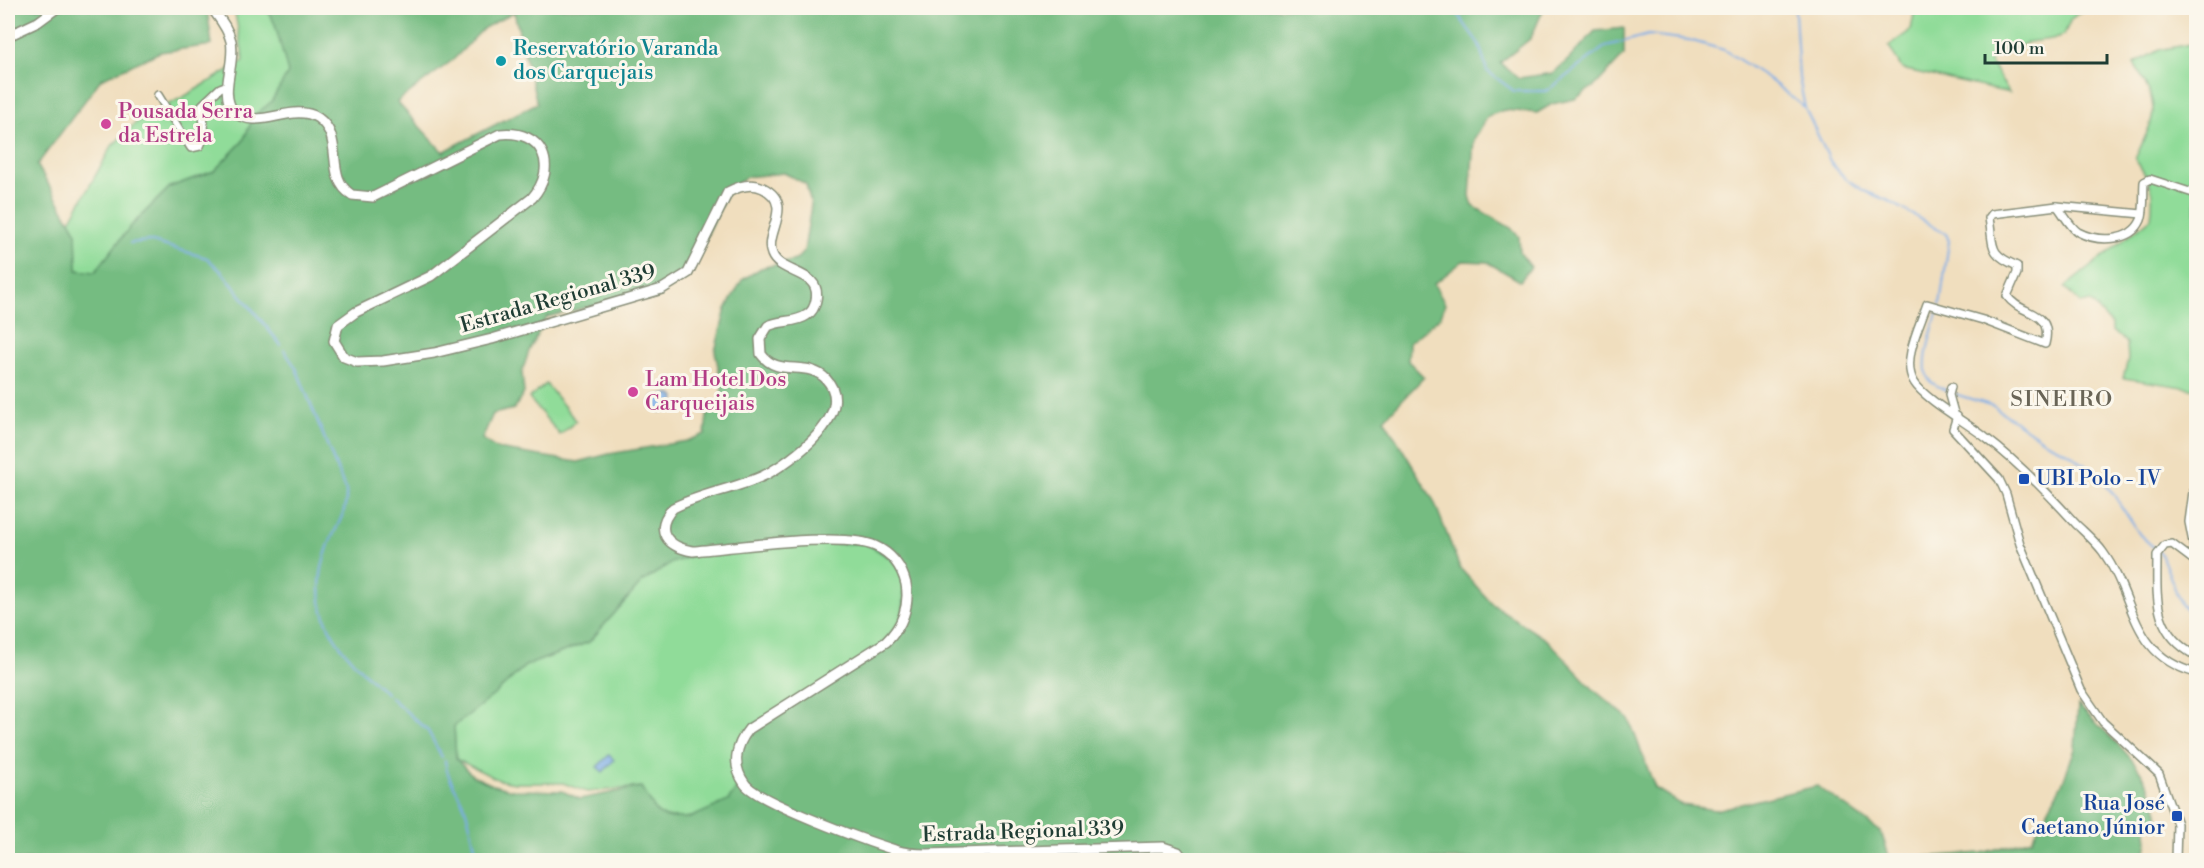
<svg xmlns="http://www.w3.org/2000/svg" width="2204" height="868" viewBox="0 0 2204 868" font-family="'Libre Bodoni',serif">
	<rect width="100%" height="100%" fill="#fbf7ec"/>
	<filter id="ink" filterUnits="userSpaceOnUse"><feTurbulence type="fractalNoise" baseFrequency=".0167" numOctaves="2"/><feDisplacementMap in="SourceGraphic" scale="12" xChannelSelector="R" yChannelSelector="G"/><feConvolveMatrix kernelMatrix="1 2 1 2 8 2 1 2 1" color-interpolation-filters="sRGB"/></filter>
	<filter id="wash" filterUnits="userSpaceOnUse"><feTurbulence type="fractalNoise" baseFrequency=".008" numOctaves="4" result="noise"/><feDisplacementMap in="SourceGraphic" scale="24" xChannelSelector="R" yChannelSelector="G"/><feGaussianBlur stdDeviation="1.35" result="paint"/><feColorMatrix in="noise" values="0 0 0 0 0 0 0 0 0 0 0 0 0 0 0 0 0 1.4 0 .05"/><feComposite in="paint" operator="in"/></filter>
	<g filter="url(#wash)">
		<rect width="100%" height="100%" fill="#f0debe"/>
		<g fill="#90dc99" stroke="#588c66" stroke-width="1.5">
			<polygon points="234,8 266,8 275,24 289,73 271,103 254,116 243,141 214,171 170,187 131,226 95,272 77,270 76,231 70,221 112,146 141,118 185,96 244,61"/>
			<polygon points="1915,8 2086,8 2071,19 2064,35 2052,39 2029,42 1989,59 2009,93 1902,69 1889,46 1911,30"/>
			<path d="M2196,43V389L2123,378L2128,360L2127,343L2112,331V325L2091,302L2081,304L2065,287L2151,218C2155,189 2151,182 2135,159C2156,113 2162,109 2134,64L2159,50Z"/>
			<polygon points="546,384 576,421 560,435 529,398"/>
			<path d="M866,543C892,559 904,563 904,596C904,614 901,623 891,639L736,749C737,760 740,776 737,787C732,810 678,826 659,814C651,809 646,795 641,787L587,792L563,783H515L499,780L456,759L454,726L495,694L525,666L589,642L642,582L671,563L699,553L758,546Z"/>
		</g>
		<path fill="#74bc81" stroke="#4a7c5a" stroke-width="1.5" fill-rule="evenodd" d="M8,8H207L212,45L160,52L101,79L37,165L76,231L77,270L95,272L131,226L170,187L214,171L243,141L254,116L271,102L288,73L275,24L266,8H1544L1531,38L1500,63L1519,78L1553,73L1569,59L1595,31L1624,28V55L1596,85L1575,99L1552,104L1537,113L1504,110L1488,116L1474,139L1470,196L1473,206L1511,228L1519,237L1520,253L1531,267L1520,281L1487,262L1463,261L1434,284L1445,304L1441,316L1409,343L1408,361L1424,377L1384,419L1434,501L1460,568L1492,604L1548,641L1594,690L1629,719L1655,788L1682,805L1716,810L1817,786L1881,832L1890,859L1982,853L2032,839L2062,784L2075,749L2078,705C2112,740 2152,768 2159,819L2146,821L2148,842L2144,859L8,860ZM514,12L537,103L443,152L397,102L454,59L484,28ZM784,173L806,184L811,205L804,251L796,260L761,268L742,280L726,309L715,351L722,387L721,399L707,416L705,434L687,441L609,454L578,462L497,449L482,439L493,414L514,409L524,393L522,372L529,351L547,317L672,287L691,269L727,193L746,177ZM833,542L866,543L892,559L904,577V618L873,655L753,725L736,749L737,788L728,801L690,818H667L657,813L641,787L580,799L562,791L513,790L493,785L473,776L456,759L454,726L495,694L525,666L589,642L642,582L671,563L699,553Z"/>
		<g fill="#7cade7" stroke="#4e758e" stroke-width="1.5">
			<polygon points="670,394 675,397 674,405 661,412 652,408 651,401 654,396"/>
			<polygon points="609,755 614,760 603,772 597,767"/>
		</g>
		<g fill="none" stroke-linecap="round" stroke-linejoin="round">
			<g stroke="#7cade7" stroke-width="2">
				<polyline points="1453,8 1479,44 1487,71 1514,91 1545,91 1549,89"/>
				<polyline points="1795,12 1799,78 1805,108"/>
				<polyline points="1552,87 1606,46 1649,35 1689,40 1724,50 1766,77 1805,108 1831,163 1845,178 1864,191 1889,201 1946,234 1949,241 1940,305"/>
				<polyline points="130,243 149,241 207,258 222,272 281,345"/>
				<path d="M1938,310C1934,326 1918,368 1930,381C1934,385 1942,388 1947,391"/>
				<path d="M284,350L296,368L346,491C348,513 335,527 328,547C303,614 339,651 386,693"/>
				<polyline points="1952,393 1993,406 2046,442 2069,453 2094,472 2112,492 2140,535 2161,554 2181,604 2196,620"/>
				<polyline points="389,696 428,731 442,757"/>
				<path d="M445,761C447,781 462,795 467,814C472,830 473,845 479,860"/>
			</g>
		</g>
	</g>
	<g filter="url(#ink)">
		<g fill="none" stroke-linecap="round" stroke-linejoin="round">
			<g stroke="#888e79" stroke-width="10">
				<g id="street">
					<polyline points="158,95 191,148 200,146 205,135 202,105 220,88 228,85"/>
					<path d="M2196,194L2150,179L2144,182C2143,194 2145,209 2141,220C2131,243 2097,242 2078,232C2070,227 2063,213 2057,206L1992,214L1989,218C1994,248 1988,253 2017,266V273L2007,296C2020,316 2054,309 2045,344L1983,320L1927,304C1920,325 1901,361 1914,382C1924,399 1969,424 1986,438C2019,463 2047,492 2075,523C2084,532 2096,542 2103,552C2137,599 2129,655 2196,673"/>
					<polyline points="2057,206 2142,214"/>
					<polyline points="1951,387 1949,395 1954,413"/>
					<polyline points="1957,416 1953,429 1999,479 2006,494 2020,544 2081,690 2103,722 2159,774 2177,824 2176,860"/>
					<polyline points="2190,557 2195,553 2189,522 2193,492"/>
					<path d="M2196,562L2172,544L2165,545L2157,555C2157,598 2152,632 2196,656"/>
				</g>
			</g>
			<g stroke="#888e79" stroke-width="12">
				<g id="secondary">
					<path d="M212,8C219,18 228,28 231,41C236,64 219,91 233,111C258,133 292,101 318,118C346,138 323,177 352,195L373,197L500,134C543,129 559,167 532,198L431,276L356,312L338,325L334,341L344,357L357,362L383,361L434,353L492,339L662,289L688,273L728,192C739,186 751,182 763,188C796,205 763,233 772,254C780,275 822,270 816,300C815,306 812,312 807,315C796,323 780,320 768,326L760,339L761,354C778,378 807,359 826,379C858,413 792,461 765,475C736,489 702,493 673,508C653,530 667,547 693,551C733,548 843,531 875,546C891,553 902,567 906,584C910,606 902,627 886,642L749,729C736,745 731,765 745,784C758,802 869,842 895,850C906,853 916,854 927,854L1163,847L1178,852L1184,860"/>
					<polyline points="8,36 38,22 57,8"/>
				</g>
			</g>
			<use href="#street" stroke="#fff" stroke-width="7"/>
			<use href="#secondary" stroke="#fff" stroke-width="9"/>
		</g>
	</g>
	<circle fill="#0f9aa8" stroke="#fbf7ec" stroke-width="2" cx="501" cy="61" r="6"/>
	<g fill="#d1479c" stroke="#fbf7ec" stroke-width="2">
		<circle cx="106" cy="124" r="6"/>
		<circle cx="633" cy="392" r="6"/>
	</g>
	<g fill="#1a4fb4" stroke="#fbf7ec" stroke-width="2">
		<rect x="2018" y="473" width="12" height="12" rx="3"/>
		<rect x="2171" y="810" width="12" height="12" rx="3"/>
	</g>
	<g text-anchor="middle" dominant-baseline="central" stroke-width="6" stroke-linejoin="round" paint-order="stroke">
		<g font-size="21" fill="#0d838f" stroke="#fbf7ec" text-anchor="start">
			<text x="513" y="49">Reservatório Varanda<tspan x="513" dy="24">dos Carquejais</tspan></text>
		</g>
		<g font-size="21" fill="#b23c85" stroke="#fbf7ec" text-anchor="start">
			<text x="118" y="112">Pousada Serra<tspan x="118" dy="24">da Estrela</tspan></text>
			<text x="645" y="380">Lam Hotel Dos<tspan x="645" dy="24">Carqueijais</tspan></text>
		</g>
		<g font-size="21" fill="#1f3d34" stroke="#fbf7ec">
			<text transform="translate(558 299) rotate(-16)">Estrada Regional 339</text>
			<text transform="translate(1023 832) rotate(-2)">Estrada Regional 339</text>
		</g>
		<g font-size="21" fill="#164399" stroke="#fbf7ec" text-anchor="start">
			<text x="2036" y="479">UBI Polo - IV</text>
			<text x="2165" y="804" text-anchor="end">Rua José<tspan x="2165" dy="24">Caetano Júnior</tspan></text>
		</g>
		<g font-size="22" letter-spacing="1.5" fill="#696557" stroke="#fbf7ec">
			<text x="2062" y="399">SINEIRO</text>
		</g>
	</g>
	<rect width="2204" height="868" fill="none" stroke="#fbf7ec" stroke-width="30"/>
	<path d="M1985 54v9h122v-9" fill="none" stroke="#1f3d34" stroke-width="3"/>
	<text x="1994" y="54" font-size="18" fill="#1f3d34" stroke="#fbf7ec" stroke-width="4.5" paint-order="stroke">100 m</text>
</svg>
